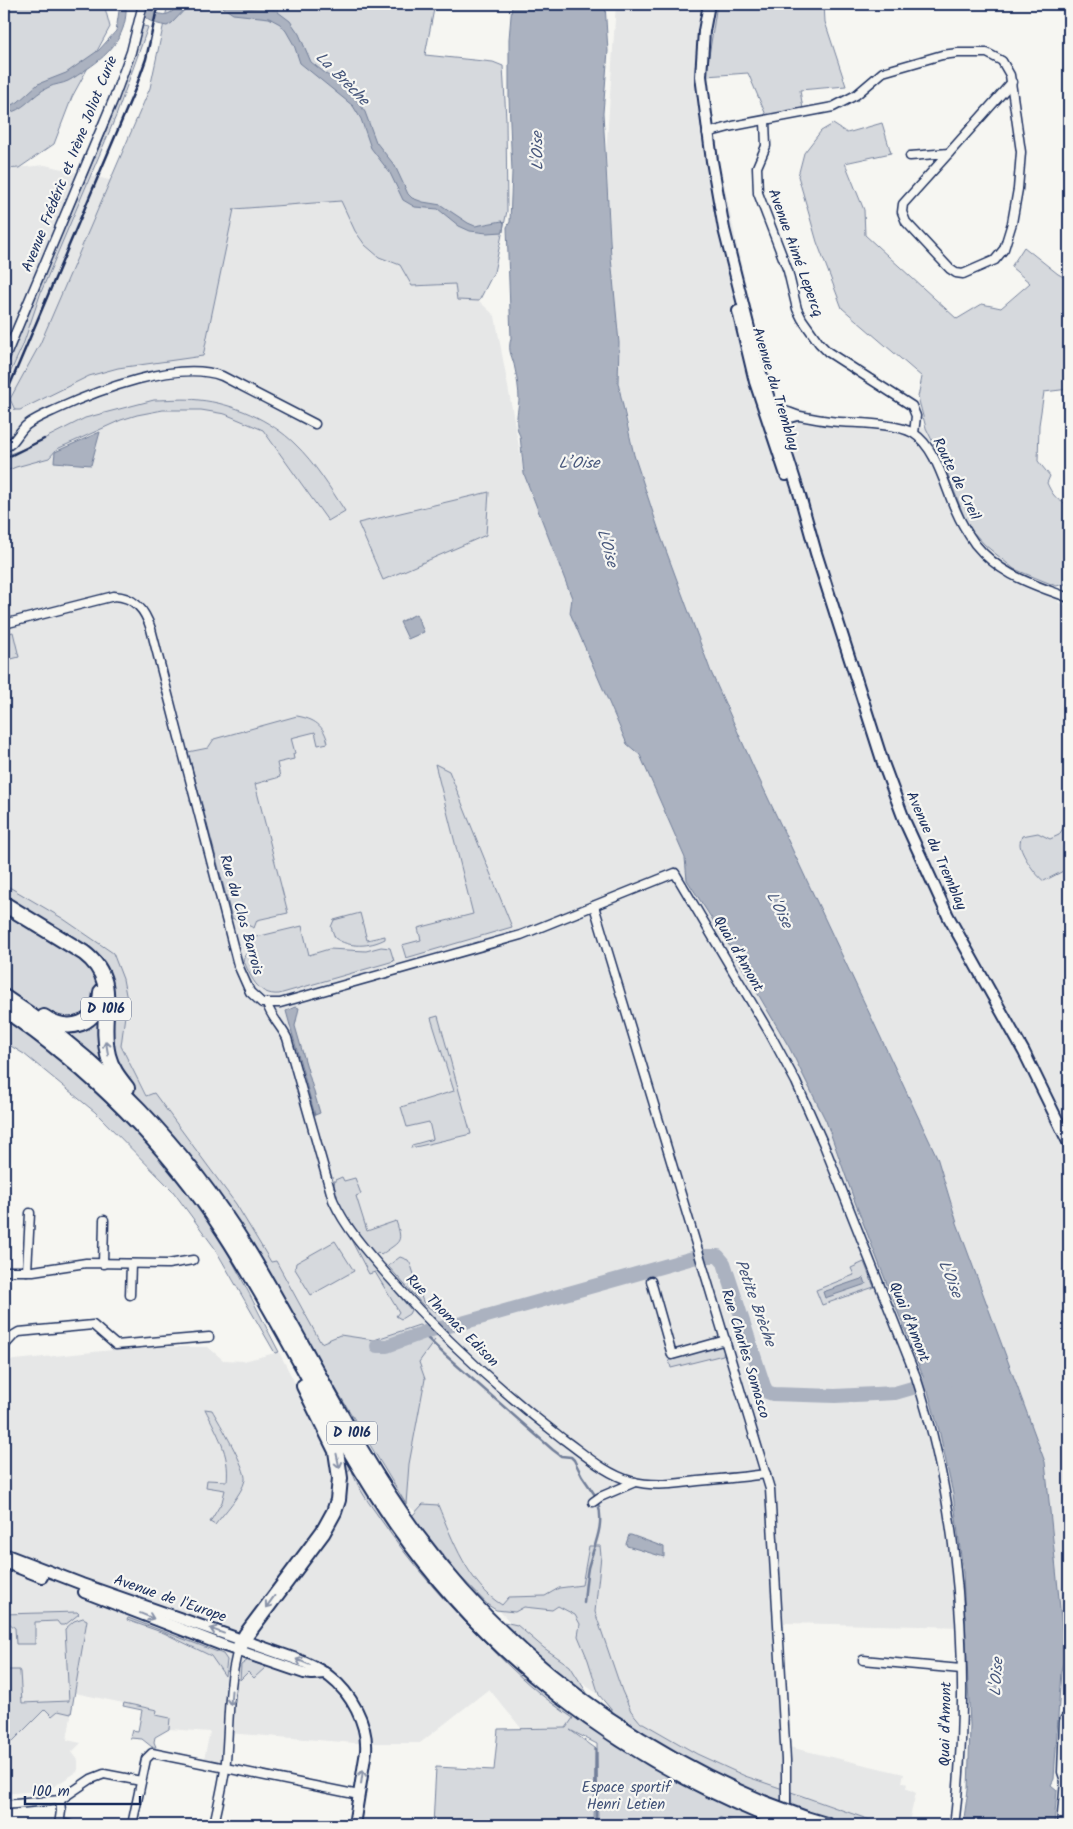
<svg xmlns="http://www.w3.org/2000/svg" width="1073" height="1829" viewBox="0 0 1073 1829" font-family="Kalam,sans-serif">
	<rect width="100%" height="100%" fill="#f6f6f2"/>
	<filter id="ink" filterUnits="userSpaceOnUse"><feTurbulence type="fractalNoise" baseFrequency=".02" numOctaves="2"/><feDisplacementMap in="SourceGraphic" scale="10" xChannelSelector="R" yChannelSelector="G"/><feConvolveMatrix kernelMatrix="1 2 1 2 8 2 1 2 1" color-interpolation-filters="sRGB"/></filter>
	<g filter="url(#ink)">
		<g fill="#e6e7e7">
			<polygon points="616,4 719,4 706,76 715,140 737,246 773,403 837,417 926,428 972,531 985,545 1025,574 1056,586 1058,602 1069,607 1069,1664 1064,1662 1061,1627 957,1223 937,1157 753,766 711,672 661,537 634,455 627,416 618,383 619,343 614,300 606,155"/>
			<polygon points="45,165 234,209 341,201 392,263 400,265 412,286 455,284 457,300 479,301 495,316 524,474 573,598 570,613 627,743 640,755 685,858 687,880 734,953 789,1047 826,1121 855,1202 926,1384 940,1434 953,1494 963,1572 967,1627 784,1623 789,1747 904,1774 902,1782 907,1784 906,1788 916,1793 908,1825 891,1825 870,1820 745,1776 697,1754 643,1723 577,1680 510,1622 463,1573 428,1522 406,1504 311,1348 224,1190 147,1096 121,1046 113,953 4,899 4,169"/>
			<polygon points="142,1347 208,1347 223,1360 244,1361 279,1352 326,1443 328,1451 343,1452 574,1718 566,1728 521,1728 489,1689 420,1743 355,1743 228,1733 226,1764 204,1759 210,1732 169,1729 169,1718 156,1715 157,1710 75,1693 67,1740 81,1743 72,1752 78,1760 78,1769 77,1772 53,1787 47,1781 37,1791 4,1794 4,1441 8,1438 5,1361"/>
		</g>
		<g fill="#d6d9dd" stroke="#78849e">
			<polygon points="4,4 104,4 110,27 72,97 54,144 19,168 4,169"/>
			<polygon points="168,4 435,4 425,55 493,62 503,66 506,119 507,211 494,272 479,301 457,300 455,284 412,286 400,265 379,257 365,245 355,231 341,201 234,209 203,356 118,368 89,376 20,410 15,410 10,399 40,344 150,88"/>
			<polygon points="717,4 824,4 825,22 846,86 800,90 803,109 766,115 748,73 706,76"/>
			<polygon points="143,26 148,27 116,116 41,292 23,345 4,386 4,370 108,126 124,84"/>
			<path d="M882,123L891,153L845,163L864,210L865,235L957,319L982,304L1001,308L1030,283L1011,267L1024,247L1058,274L1069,280V389L1044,392L1039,425L1038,461L1050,476L1047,483C1052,494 1057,502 1069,504V583L1056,586L1014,569L985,545L972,531L965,519L945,467L926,428L918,397L922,377L842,308L817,242L798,176L804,153L821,131L833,124L847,133Z"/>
			<path d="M154,400C169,400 184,398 199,400C232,403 271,420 295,444C315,463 330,488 345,511L328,521L263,430L225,414L201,410H163L137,415L121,420L57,449L49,458L16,467L4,472V456L26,448L85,418Z"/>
			<polygon points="489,492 486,535 383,580 358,523"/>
			<polygon points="13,632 19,657 4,661 4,634"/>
			<path d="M297,716C314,719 324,725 328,743L318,745L315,732L291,738L295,753L293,754L294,759L277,763L280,777L255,784L288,913L257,920L254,928L232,918L188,752L208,748L214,739Z"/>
			<polygon points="435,764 449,771 512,927 406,958 402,945 421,940 418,928 473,914"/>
			<path d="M1069,818V868L1044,881C1037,877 1020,853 1020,844C1020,841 1021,839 1022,836L1038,833L1050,839L1059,835Z"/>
			<polygon points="4,884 62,918 113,953 123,979 127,1000 121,1046 146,1096 154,1093 236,1204 271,1262 276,1261 321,1343 340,1335 374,1340 419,1325 422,1326 435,1340 419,1362 425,1379 409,1464 406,1504 311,1348 230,1209 182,1146 138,1097 123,1077 117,1061 113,1041 111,1016 104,967 4,899"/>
			<path d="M4,913C24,925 82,953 93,970C98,978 99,987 99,997L79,1021L49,1018L4,989Z"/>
			<path d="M360,913L367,940L385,936V939C370,947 349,948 335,938L331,927L334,920Z"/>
			<path d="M302,926L309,955L329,949L366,951L381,947L390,948L394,961L279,994C257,996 250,975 243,959L256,937Z"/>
			<polygon points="101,1008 110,1072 58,1030"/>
			<polygon points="438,1016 471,1134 411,1148 412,1145 433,1139 429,1122 407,1127 401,1107 454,1091 431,1018"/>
			<path d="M4,1018C40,1041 73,1071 104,1101C137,1132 169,1165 196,1202C228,1246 253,1303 279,1352L275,1353L214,1247L172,1190L95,1112L24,1054L4,1042Z"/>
			<path d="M342,1177L344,1181L355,1178L361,1194L356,1196L367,1231L396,1221C404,1244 399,1241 381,1255L378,1252L375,1254C362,1237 328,1203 335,1180Z"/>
			<polygon points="349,1236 411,1310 409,1314 401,1319 396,1316 399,1312 375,1272 369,1274"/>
			<polygon points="335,1241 354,1271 311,1295 295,1269 296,1263"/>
			<path d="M400,1257L408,1260L411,1265L423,1302C435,1315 442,1312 456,1319L439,1323L388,1266Z"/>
			<polygon points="864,1262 874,1287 822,1305 816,1290 854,1275 851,1268"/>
			<polygon points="720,1346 724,1349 723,1355 671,1368 669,1360"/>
			<path d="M205,1409L212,1410C219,1422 247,1469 245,1480C242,1494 224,1513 215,1525L210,1522L222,1502L225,1490L206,1487L207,1480L227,1481C230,1454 217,1433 205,1409Z"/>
			<path d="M340,1451H346L561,1705L618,1746L671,1777L709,1798L775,1825H739L719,1817L714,1825H598L597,1744L570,1730L595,1748L594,1825H433L436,1767L494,1770L498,1729L566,1728L573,1718C541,1697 514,1672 487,1644C448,1606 412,1565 381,1520C370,1504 356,1487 351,1467L346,1475Z"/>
			<path d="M423,1504L438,1505C452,1539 469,1585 502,1605L509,1597L545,1596L559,1588L582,1585L589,1546H600L601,1556L595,1612L622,1691L631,1711L641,1723H643L697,1754L745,1776L783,1789L782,1802L756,1793L674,1752L614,1713L599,1695L588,1660L578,1636L580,1624L575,1615L558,1606L552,1610L524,1607L515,1612L496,1610L488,1605L460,1576L412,1516Z"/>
			<polygon points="77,1612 79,1614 65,1625 60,1625 57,1621 35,1622 35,1644 16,1644 15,1628 9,1623 4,1624 4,1614"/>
			<polygon points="83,1618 87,1620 71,1714 58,1711 52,1716 45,1709 4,1750 4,1670 19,1670 20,1672 22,1703 69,1701 65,1629 74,1621"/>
			<polygon points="128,1618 223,1654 227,1660 225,1676 211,1656 164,1633 127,1620"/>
			<polygon points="504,1622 517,1625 544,1648 570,1666 587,1693 584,1694 579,1691 504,1628"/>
			<polygon points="248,1660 266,1667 254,1678 248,1672 240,1680 241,1665"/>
			<polygon points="124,1703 157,1710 156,1715 170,1718 169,1729 155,1737 154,1742 156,1747 152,1747 142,1739 130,1738 132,1730 138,1731 142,1710 123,1706"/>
			<polygon points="791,1792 870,1820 891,1825 843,1825 792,1807"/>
		</g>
		<g fill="#abb2c0" stroke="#717e99">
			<path d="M120,4H126C128,34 111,53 87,69C81,73 74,78 68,81C62,84 55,84 49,87C31,95 25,111 4,114V108L18,102L38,84L66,73L99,50L116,31Z"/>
			<path d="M138,4H147L151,10C165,18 170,15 180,4H190L172,23L167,26C151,23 143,20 138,4Z"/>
			<polygon points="218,4 235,4 249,8 266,6 274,9 274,4 278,4 278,12 290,21 299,34 311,62 354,96 365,112 376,142 395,166 408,194 412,198 423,202 441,205 468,223 475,226 502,221 504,223 503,232 487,233 470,231 459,226 438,209 415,207 403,200 390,173 371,148 361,119 353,106 300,63 294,45 286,31 280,24 269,18 233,14"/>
			<path d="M512,4H605L608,51L603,113L611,257L619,343L618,383L634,455L661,537L711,672L753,766L937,1157L957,1223L1045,1462L1065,1657L1061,1671L1054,1779L1051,1785L1057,1790L1054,1825H963L968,1790L970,1726L963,1572L953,1494L940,1434L926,1384L855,1202L826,1121L789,1047L734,953L687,880L685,858L640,755L627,744L570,613L572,598L524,474L520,436C514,425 518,412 519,400C519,390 517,378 515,369C513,356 507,353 511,338L507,227L510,222L512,172L509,98V39Z"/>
			<polygon points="100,432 91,465 54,462 55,452"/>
			<polygon points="416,614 424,632 408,639 400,622"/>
			<polygon points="295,1007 299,1008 295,1026 320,1113 315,1115 286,1011"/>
			<polygon points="864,1278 866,1284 825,1298 823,1292"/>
			<polygon points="629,1535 631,1535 664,1547 664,1557 627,1546 626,1544"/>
		</g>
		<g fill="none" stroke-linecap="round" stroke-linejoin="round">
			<g stroke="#717e99" stroke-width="2.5">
				<polyline points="422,1333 444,1354 553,1450 561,1456 571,1457 574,1460 582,1476 595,1495"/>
				<path d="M584,1603C585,1591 586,1579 588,1568C594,1545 605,1526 598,1503"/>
				<polyline points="596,1825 596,1749"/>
			</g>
			<polyline stroke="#abb2c0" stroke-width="14" points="377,1346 387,1346 428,1331 462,1323 700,1256 718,1256 724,1263 764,1386 767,1392 773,1394 835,1396 895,1393 926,1384 945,1384"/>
			<g stroke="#1b2f5e" stroke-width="11">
				<g id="street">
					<polyline points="765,121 766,146 757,167 758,193 788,271 797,309 802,319 819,343 828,352 912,406 916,416 914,433"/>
					<polyline points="707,133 733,126 833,107 856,95 883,72 942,55 958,53 987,53 1002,61 1010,75 1021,152 1018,189 1012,223 1004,249 995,260 963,274 956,273 950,269 906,222 902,212 903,204 949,153 910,156"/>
					<polyline points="949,153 1012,82"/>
					<polyline points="4,360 114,98 131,52 143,4"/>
					<path d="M767,408C780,407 789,413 800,416C810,418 820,420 830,421C852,424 894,422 913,433C936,447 945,487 956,511C961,523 968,534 975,544C1001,576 1033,584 1069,598"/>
					<polyline points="773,423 798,416"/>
					<path d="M4,448C16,443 18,431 28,424C36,418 46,414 55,410C96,391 178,359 222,376L315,424"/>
					<path d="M4,624L114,596C135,597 145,610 151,629L238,965L250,992L262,1003H280L521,935L675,873L769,1032L796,1082L824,1145L916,1377C954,1493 966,1621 961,1742C959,1770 958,1798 954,1825"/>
					<polyline points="594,906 770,1489 786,1760 786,1813"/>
					<path d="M267,1004C271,1017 281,1026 287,1038L333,1200C346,1229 368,1253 389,1277C441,1336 500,1391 563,1439C584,1454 606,1474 631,1481C653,1487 676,1484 698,1481C721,1479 744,1477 766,1474"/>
					<polyline points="103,1264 104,1220"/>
					<polyline points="4,1271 33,1271 86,1263 168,1264 193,1260"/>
					<polyline points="27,1271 30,1213"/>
					<polyline points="651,1281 672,1355 726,1340"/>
					<polyline points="130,1295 131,1264"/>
					<polyline points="4,1346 14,1335 19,1332 93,1325 116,1345 209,1337"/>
					<polyline points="593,1502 600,1497 635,1482"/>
					<polyline points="863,1660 961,1669"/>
					<polyline points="4,1805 60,1800 91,1779 104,1774 141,1781"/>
					<polyline points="59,1823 70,1825"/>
					<polyline points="59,1825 61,1811 60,1800"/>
					<polyline points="132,1825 146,1759 152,1753 359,1795"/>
					<path d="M214,1825C218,1804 224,1783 226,1761C229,1727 228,1683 238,1650"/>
					<polyline points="1061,1825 1065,1781 1062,1772 1064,1721 1065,1718 1069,1717"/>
				</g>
			</g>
			<g stroke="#1b2f5e" stroke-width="14">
				<g id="secondary">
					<polyline points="709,4 704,31 701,76 712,161 724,229 758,364 800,496 816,553 883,763 905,822 948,916 1024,1052 1069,1144"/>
					<polyline points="738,311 755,382 786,475"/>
					<path d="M4,1554L82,1584L299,1660C310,1665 321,1669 330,1677C351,1693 368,1724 366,1751L354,1825"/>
					<polyline points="4,1562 42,1577"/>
					<polyline points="84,1592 222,1645 304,1673 312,1674 325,1673"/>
				</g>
			</g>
			<g stroke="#1b2f5e" stroke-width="18">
				<g id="highway">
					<path d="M4,904L84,953C122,982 98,1016 108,1055C111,1068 119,1078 127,1088"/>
					<path d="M4,997C102,1061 185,1149 246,1248C304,1342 352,1448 417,1536C507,1658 625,1744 763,1803"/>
					<path d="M4,1009C91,1068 168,1145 225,1233C287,1328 333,1433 398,1526C489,1656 616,1752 762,1813"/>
					<path d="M44,1017C68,1034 99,1025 101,992"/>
					<polyline points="238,1650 246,1635 323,1532 334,1512 338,1500 340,1478 336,1451 304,1386"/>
					<polyline points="806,1819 826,1825"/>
				</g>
			</g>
			<use href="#street" stroke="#f6f6f2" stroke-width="8"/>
			<use href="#secondary" stroke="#f6f6f2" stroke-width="10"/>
			<use href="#highway" stroke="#f6f6f2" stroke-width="14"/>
			<g stroke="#1b2f5e" stroke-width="2.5">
				<polyline points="4,399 136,87 146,59 158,4"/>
				<polyline points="4,459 44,439"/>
			</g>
			<g stroke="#1b2f5e" stroke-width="18" stroke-linecap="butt">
				<g id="highway-bridge">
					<polyline points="763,1803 806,1819"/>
					<polyline points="762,1813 795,1825"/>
				</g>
			</g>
			<use href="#highway-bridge" stroke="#f6f6f2" stroke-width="14"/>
		</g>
		<defs><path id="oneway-shaft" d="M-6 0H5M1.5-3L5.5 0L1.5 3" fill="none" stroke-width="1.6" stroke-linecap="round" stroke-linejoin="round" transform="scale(1.25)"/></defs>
		<g stroke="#8892a8">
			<use href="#oneway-shaft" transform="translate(107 1048) rotate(-99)"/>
			<use href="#oneway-shaft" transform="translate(338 1461) rotate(78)"/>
			<use href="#oneway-shaft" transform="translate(270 1602) rotate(126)"/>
			<use href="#oneway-shaft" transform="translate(147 1616) rotate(22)"/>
			<use href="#oneway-shaft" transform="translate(217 1631) rotate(-160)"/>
			<use href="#oneway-shaft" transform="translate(303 1662) rotate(-158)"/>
			<use href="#oneway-shaft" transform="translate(231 1698) rotate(94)"/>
			<use href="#oneway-shaft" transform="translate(362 1777) rotate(-82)"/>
		</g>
	</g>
	<g text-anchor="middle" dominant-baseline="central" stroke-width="4.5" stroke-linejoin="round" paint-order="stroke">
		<g fill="#f6f6f2" stroke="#5d6b8a" stroke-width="1">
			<rect x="81" y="997.5" width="50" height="23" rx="4"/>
			<rect x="327" y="1421.5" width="50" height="23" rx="4"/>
		</g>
		<g font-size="14" font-weight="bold" fill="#1b2f5e">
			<text x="106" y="1009">D 1016</text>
			<text x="352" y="1433">D 1016</text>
		</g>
		<g font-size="15" fill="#1b2f5e" stroke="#f6f6f2">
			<text transform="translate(70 164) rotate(-68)">Avenue Frédéric et Irène Joliot Curie</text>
			<text transform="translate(795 253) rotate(70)">Avenue Aimé Lepercq</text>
			<text transform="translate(775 389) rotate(73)">Avenue du Tremblay</text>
			<text transform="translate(956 479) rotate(64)">Route de Creil</text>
			<text transform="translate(936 851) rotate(66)">Avenue du Tremblay</text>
			<text transform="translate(241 915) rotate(74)">Rue du Clos Barrois</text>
			<text transform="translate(738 954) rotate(60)">Quai d'Amont</text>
			<text transform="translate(452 1321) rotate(45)">Rue Thomas Edison</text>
			<text transform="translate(909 1322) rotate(68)">Quai d'Amont</text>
			<text transform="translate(745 1354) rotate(73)">Rue Charles Somasco</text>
			<text transform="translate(170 1599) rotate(19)">Avenue de l'Europe</text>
			<text transform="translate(946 1724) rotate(-89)">Quai d'Amont</text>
		</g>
		<g font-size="15" fill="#405177" stroke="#f6f6f2">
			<text x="626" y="1788">Espace sportif<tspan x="626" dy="17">Henri Letien</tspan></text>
		</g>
		<g font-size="16" font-style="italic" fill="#46567b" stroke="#f6f6f2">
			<text transform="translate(342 79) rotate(45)">La Brèche</text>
			<text transform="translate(538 151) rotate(-91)">L'Oise</text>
			<text x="579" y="463">L’Oise</text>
			<text transform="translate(607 548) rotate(74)">L'Oise</text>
			<text transform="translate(779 910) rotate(63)">L'Oise</text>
			<text transform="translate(950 1279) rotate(68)">L'Oise</text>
			<text transform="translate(755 1303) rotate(70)">Petite Brèche</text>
			<text transform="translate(997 1677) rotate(-86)">L'Oise</text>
		</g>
	</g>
	<rect width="1073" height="1829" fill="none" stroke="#f6f6f2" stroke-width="20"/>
	<rect x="10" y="10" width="1053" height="1809" fill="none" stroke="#1b2f5e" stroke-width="2" filter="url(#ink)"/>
	<path d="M25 1796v8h115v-8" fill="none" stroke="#1b2f5e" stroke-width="2.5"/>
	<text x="32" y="1796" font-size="15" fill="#1b2f5e" stroke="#f6f6f2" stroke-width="4" paint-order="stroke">100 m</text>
</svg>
